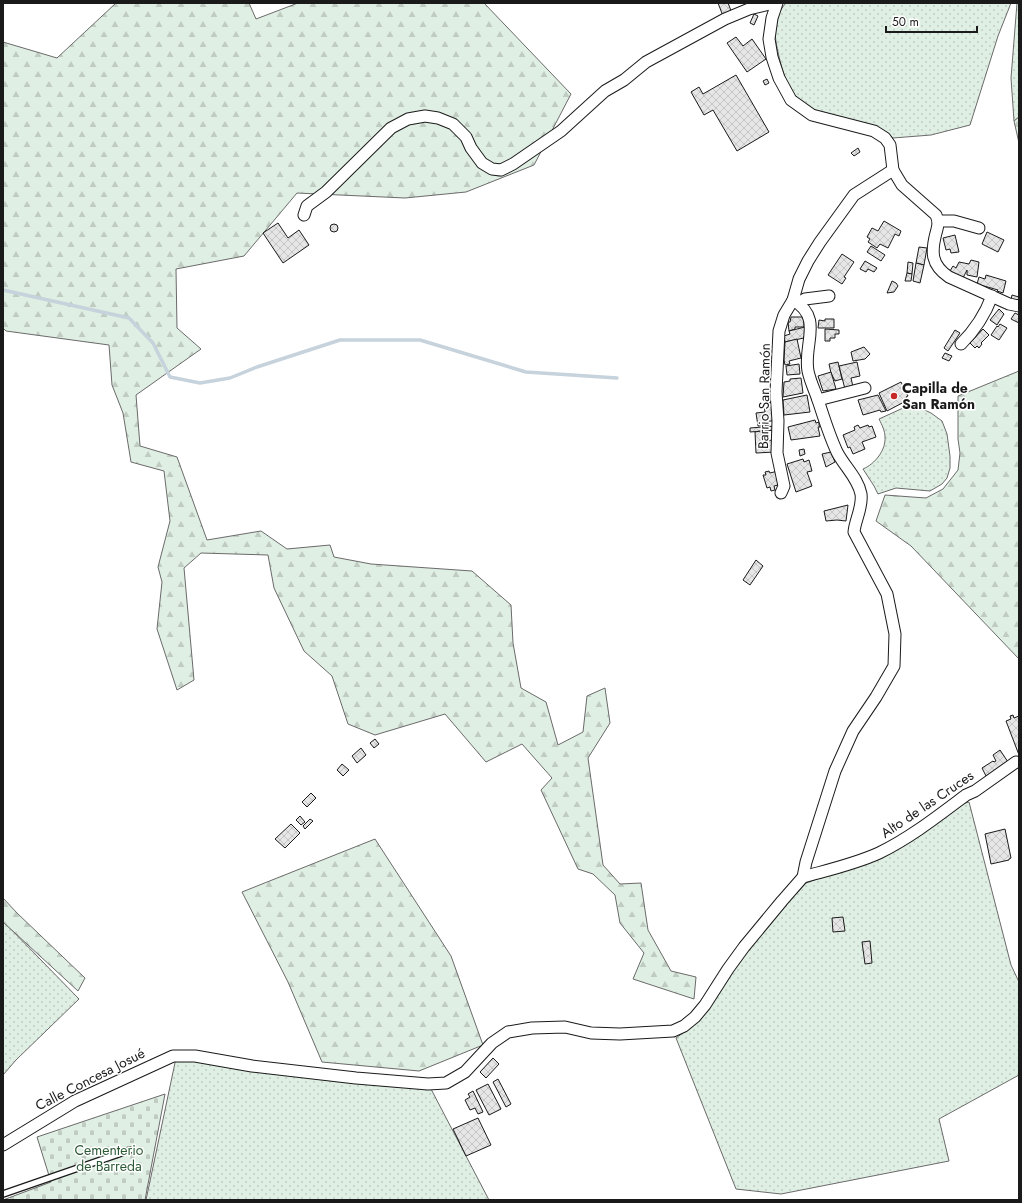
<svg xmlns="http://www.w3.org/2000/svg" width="1022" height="1203" viewBox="0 0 1022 1203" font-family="Jost,sans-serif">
	<defs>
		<pattern id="grass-dots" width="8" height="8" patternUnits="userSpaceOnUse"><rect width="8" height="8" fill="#e0efe3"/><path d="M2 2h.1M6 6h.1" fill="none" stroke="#c0ccc2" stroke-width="1.8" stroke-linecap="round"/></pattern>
		<pattern id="forest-firs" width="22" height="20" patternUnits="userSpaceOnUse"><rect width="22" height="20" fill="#e0efe3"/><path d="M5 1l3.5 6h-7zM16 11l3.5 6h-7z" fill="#c0ccc2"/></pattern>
		<pattern id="cemetery-stones" width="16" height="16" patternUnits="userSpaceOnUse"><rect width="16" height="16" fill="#e0efe3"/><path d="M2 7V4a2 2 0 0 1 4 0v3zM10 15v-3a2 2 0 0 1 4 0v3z" fill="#c0ccc2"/></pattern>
		<pattern id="building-cross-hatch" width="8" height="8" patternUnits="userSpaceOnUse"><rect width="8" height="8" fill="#e6e6e6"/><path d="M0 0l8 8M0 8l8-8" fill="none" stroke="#c5c5c5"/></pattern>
	</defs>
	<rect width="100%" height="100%" fill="#fff"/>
	<g fill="url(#grass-dots)" stroke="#6a6a6a">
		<path d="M786,3H1011L998,36L970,125L931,135L893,138C886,130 878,128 869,125C855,120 841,118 827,114C793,105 785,84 778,52C774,33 772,19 786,3Z"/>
		<polygon points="1017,3 1019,3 1019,117 1014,121 1011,78"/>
		<path d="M912,404L931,413L942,421L947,434L950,456V468L947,478L942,484L930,491L896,488L878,494L874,486L863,469C875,464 886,450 885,437C885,431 882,425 879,419Z"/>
		<polygon points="969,802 1011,965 1019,982 1019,1075 939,1119 949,1161 781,1194 736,1189 676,1038 691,1027 707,1010 725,979 780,911 806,883 870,859 961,804"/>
		<polygon points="3,921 79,999 16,1060 3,1075"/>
		<path d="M176,1058C260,1070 345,1085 431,1089L489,1200H146Z"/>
	</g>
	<g fill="url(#forest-firs)" stroke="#6a6a6a">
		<polygon points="116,3 249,3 256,19 298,3 484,3 571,94 534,165 466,192 405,198 297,193 244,256 176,269 177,328 201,349 136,395 140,446 177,457 207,540 261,531 287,549 330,545 334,557 371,564 472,571 511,605 513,643 521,688 546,702 558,745 583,732 587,696 605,688 610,723 588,758 603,865 620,884 641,883 648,930 671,971 696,977 694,999 633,979 644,953 620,923 615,895 593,874 578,869 541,790 552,778 522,744 486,762 445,714 375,735 348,724 332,676 304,651 274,588 268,555 201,553 184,568 194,680 177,690 157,629 162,582 158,567 170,521 164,471 131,462 123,413 112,385 109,345 6,331 3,328 3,42 57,58"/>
		<polygon points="1019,117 1019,143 1014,121"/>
		<polygon points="1019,371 1019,659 911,546 876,521 885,495 926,498 943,489 958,470 960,453 958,439 958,396"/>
		<polygon points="375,839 451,956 483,1045 419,1071 322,1062 288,982 242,892"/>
		<polygon points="3,898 17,913 85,978 78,991 3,922"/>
	</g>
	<polygon fill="url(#cemetery-stones)" stroke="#6a6a6a" points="165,1094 145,1200 3,1200 51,1182 37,1137"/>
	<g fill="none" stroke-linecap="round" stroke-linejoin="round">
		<polyline stroke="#c6d2dc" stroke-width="3.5" points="3,290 129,318 153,343 170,377 200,383 230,378 257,367 340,340 420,340 526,372 617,378"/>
	</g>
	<g fill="url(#building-cross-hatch)" stroke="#1a1a1a">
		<polygon points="718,3 728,3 732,13 723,16"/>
		<polygon points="754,14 758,16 754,25 750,23"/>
		<polygon points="736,37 743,46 752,39 766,59 747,72 727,43"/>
		<polygon points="736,75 769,132 737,151 713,110 704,115 691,92 699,87 703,94"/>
		<polygon points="767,79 769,83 765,85 763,81"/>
		<polygon points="858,148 860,152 854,156 851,153"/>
		<polygon points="884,221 901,231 899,236 895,234 888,248 880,244 877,248 868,242 870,239 867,237 872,228 878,231"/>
		<polygon points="278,223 288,238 299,230 309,245 283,263 263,233"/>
		<circle cx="334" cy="228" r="4"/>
		<polygon points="987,232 1004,240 998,252 982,244"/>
		<polygon points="955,235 959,252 951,253 950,249 946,250 943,238"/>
		<polygon points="871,246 885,255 881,261 867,252"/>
		<polygon points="919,247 927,248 924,265 916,263"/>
		<polygon points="842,254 854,262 844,277 846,278 842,284 828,275"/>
		<polygon points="971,260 979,262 977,277 967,275 967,270 963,278 950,271 953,266 956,268 959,262 969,264"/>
		<polygon points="865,261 877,268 874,272 868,269 866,272 860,269"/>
		<polygon points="908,262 913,263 912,274 907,273"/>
		<polygon points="916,263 924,265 920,283 913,281"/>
		<polygon points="907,273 912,274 911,281 905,281"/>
		<polygon points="986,275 1006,281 1003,293 997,291 998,290 977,284 979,277 985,279"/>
		<polygon points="892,281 896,283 898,286 894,292 887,293"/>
		<polygon points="1012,295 1019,297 1019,302 1011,300"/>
		<polygon points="999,309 1004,314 997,325 990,320"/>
		<polygon points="1015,313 1019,315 1019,323 1011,319"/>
		<polygon points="791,317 804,317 804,327 795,327 795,329 789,331 788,322 790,322"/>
		<polygon points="825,319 834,319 834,328 818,328 819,320 825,321"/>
		<polygon points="1000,324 1007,328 999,340 991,335 997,326 998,327"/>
		<polygon points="805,327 807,335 804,336 804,338 785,342 784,336 790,334 789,331"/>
		<polygon points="825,329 839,330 839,334 835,334 835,338 830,338 830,341 825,341"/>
		<polygon points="983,329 989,335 981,343 982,344 979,348 977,346 975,348 970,343"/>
		<polygon points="955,330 960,333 948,351 944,348"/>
		<polygon points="797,339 801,358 789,361 790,364 785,365 784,360 785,342"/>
		<polygon points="864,347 870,354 865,359 853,361 851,352"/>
		<polygon points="945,353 952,356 949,361 942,358"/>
		<polygon points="838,362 842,379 835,381 831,373 829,364"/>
		<polygon points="857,362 860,376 851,378 853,387 845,389 839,366"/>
		<polygon points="799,364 800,374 787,375 786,366"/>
		<polygon points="831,372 836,389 823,391 818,376"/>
		<polygon points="801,378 803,393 783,397 784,382 790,381 790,379"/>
		<polygon points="901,382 908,396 906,397 908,400 887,411 879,393"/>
		<polygon points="807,395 810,412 784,415 783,400"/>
		<polygon points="878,395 886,411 881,412 880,410 863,415 858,400"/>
		<polygon points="774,402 774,421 769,421 769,425 758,426 756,413 765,412 764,406 766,405 766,403"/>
		<polygon points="815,420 816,423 819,422 819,425 820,427 818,427 820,436 791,440 788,427"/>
		<polygon points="858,425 860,428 868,425 869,427 872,426 876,437 862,442 865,449 853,454 850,447 848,448 843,435 855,430 854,427"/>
		<polygon points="775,426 775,430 750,432 750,428"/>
		<polygon points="761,431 762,441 774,440 775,452 756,453 755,432"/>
		<polygon points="804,449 805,454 800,456 799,450"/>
		<polygon points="831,452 835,462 826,467 822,454"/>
		<polygon points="803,459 804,462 809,460 812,471 807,472 812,486 796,492 787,464"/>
		<polygon points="769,471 770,473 778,471 782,484 774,486 775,490 771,491 770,487 767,488 763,475 766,475 765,472"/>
		<polygon points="848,505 846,521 837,520 826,521 824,511"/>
		<polygon points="756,560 763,566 750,585 743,580"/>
		<polygon points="1013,715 1014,718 1019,716 1019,755 1006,721 1011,719 1010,716"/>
		<polygon points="375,739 379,744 374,748 370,743"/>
		<polygon points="361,748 366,755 357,763 352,756"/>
		<polygon points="1000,750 1008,762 986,776 982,768 993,761 994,762 996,761 993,755"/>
		<polygon points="342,764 349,770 343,776 337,770"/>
		<polygon points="311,793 316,798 307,807 302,802"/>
		<polygon points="300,816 305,822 301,825 296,820"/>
		<polygon points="310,819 313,821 305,829 303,826"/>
		<polygon points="291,824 300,833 285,848 275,839"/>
		<polygon points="1005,829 1011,858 1009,859 1009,860 991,864 985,834"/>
		<polygon points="843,917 845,931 833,932 832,918"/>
		<polygon points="870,941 872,963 865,964 862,942"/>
		<polygon points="493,1058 499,1064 486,1078 480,1072"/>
		<polygon points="498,1079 511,1104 506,1107 493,1082"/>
		<polygon points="488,1084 501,1109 489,1115 476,1090"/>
		<polygon points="473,1091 483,1112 478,1114 475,1108 470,1110 465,1100 470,1097 468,1094"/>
		<polygon points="478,1118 491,1145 466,1156 453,1129"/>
	</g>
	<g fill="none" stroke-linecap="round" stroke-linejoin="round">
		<g stroke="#1a1a1a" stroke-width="8">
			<polyline id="service" points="3,1194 130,1150"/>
		</g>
		<g stroke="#1a1a1a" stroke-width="13">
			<g id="minor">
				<path d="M777,3L772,18L769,39L772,57L779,78L791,100L812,115L874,131L885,138L890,145L893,170L902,185L936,215C939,222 938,226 936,233C931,252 931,265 949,277L1009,304L1019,306"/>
				<polyline points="304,215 307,206 326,192 391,128 408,119 425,116 438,118 453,124 466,137 471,148 482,163 492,169 501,170 513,164 561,131 605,91 624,80 646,62 725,19 749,9 774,3"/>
				<polyline points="939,221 954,221 979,228"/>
				<polyline points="798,303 805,299 829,296"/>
				<path d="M961,344C975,330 985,315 992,296"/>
				<polyline points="818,400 865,388"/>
				<polyline points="781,493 784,486 777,453 778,421 776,392 779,331 784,315 793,300 799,279 808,261 820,242 854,195 893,170"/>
				<path d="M803,877C828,870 855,864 879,853C910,838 938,816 966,795L975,791L1016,762"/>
				<path d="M3,1145L75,1101L173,1056H195L252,1066L356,1078L428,1084L446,1083L465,1072L492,1043L508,1032L532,1028L565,1027L591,1033L620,1034L673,1031L684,1026L695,1017L705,1005L728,969L744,947L782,901L803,877L806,862L835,771L853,731L876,697L894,666L895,634L887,594L854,532C855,520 863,507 861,494C858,478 844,466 837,452C829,435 824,418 818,400C815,391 810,381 808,371C803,344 824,318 793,300"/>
			</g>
		</g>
		<use href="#service" stroke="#fff" stroke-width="5.5"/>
		<use href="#minor" stroke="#fff" stroke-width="11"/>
	</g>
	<circle fill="#c62828" stroke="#fff" stroke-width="1.5" cx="894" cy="396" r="4"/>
	<g text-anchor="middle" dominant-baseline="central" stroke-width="3" stroke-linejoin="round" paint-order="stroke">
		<g font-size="14" font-weight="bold" fill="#1a1a1a" stroke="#fff" text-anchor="start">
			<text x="902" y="388">Capilla de<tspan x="902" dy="16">San Ramón</tspan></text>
		</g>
		<g font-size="14" fill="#1a1a1a" stroke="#fff">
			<text transform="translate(764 396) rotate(-89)">Barrio San Ramón</text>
			<text transform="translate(927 804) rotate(-34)">Alto de las Cruces</text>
			<text transform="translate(90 1079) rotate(-27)">Calle Concesa Josué</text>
		</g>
		<g font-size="14" fill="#2b5a34" stroke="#fff">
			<text x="109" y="1150">Cementerio<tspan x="109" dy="16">de Barreda</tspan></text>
		</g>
	</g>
	<rect width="1022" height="1203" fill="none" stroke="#1a1a1a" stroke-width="8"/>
	<path d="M886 26v6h91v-6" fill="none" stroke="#1a1a1a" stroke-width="2"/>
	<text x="892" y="26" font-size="12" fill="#1a1a1a" stroke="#ffffff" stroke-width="3" paint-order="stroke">50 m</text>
</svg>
